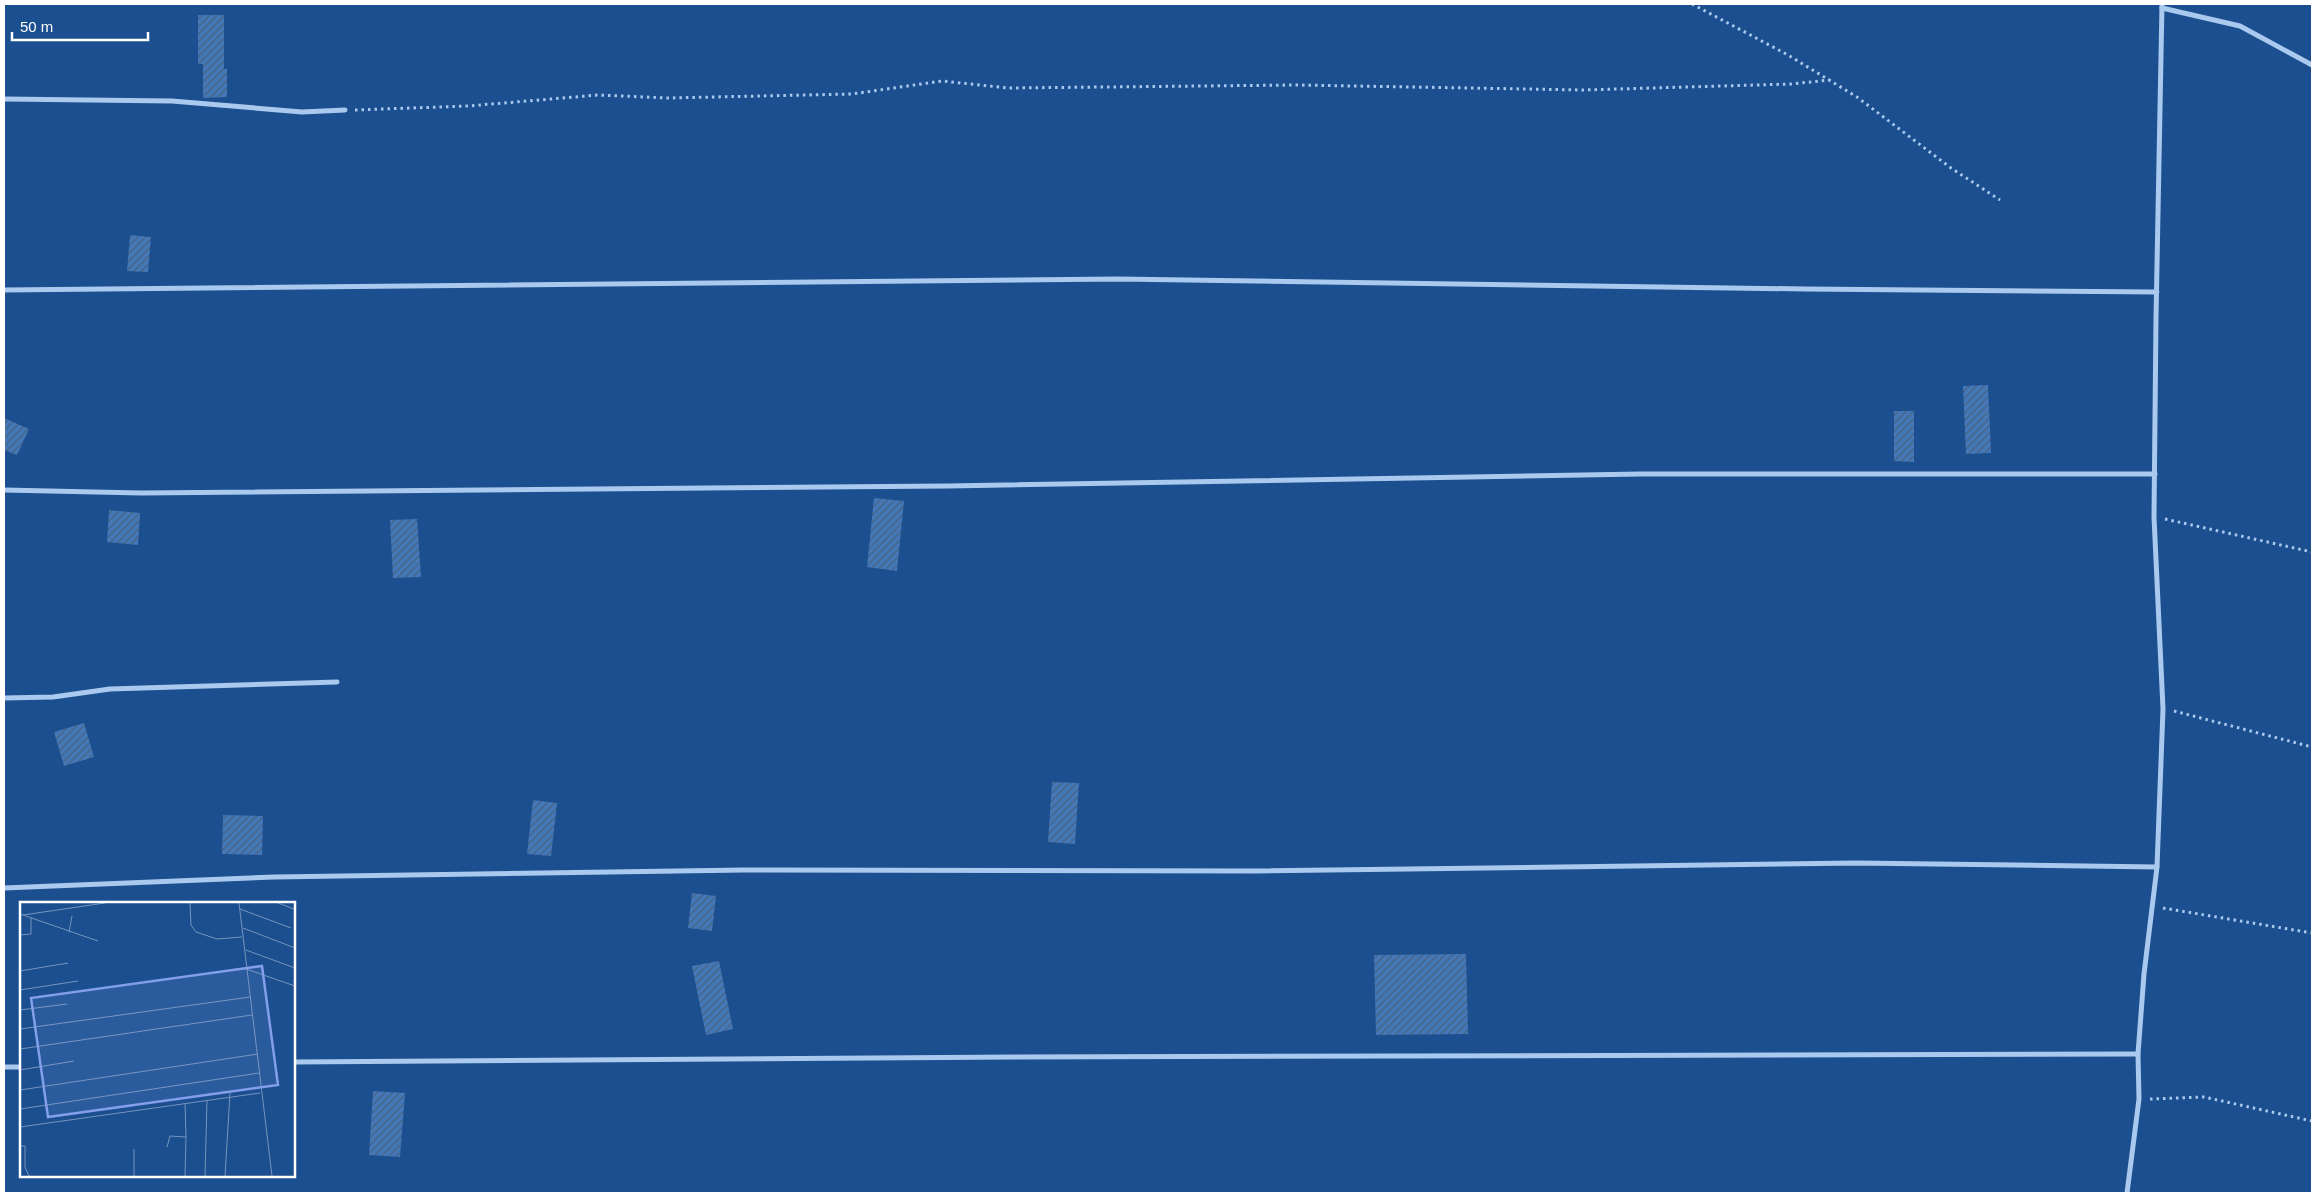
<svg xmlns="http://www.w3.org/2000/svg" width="2316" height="1197" viewBox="0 0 2316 1197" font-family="Helvetica,sans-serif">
	<defs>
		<pattern id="building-hatch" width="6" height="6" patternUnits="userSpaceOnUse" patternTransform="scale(1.25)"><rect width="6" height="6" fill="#4478b7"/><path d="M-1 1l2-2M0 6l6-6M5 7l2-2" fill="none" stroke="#486282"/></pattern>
	</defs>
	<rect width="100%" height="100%" fill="#1b4f8f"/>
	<g fill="url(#building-hatch)">
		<polygon points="198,15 224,15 224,69 227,69 227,97 203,98 203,64 198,64"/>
		<polygon points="130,235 151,237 148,272 127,271"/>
		<polygon points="1988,385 1991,453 1966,454 1963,386"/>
		<polygon points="1894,411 1914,411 1914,462 1894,461"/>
		<polygon points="4,418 29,429 17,455 4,450"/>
		<polygon points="874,498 904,501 897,571 867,567"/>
		<polygon points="109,510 140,513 138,545 107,542"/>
		<polygon points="417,519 421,577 393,578 390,520"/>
		<polygon points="84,723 94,757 64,766 54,732"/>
		<polygon points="1052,782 1079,783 1075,844 1048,842"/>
		<polygon points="533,800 557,803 551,856 527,854"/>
		<polygon points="223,815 263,816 262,855 222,854"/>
		<polygon points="692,893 716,896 712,931 688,928"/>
		<polygon points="1466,954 1468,1034 1376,1035 1374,955"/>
		<polygon points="719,961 733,1029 706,1035 692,966"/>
		<polygon points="373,1091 405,1093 400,1157 369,1155"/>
	</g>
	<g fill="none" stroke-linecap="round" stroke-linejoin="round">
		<g stroke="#a9c9ee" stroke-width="3" stroke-dasharray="2.5 4" stroke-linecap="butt">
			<polyline points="1692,4 1788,55 1857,97 1951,168 2000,200"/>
			<polyline points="355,110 468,106 598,95 668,98 852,94 942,81 1008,88 1297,85 1583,90 1791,84 1830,80"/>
			<polyline points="2165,519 2312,552"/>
			<polyline points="2174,711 2312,747"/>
			<polyline points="2163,908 2312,933"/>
			<polyline points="2150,1099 2204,1097 2312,1121"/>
		</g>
		<g stroke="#a9c9ee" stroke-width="5">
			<polyline points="2162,8 2240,26 2312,65"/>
			<polyline points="4,99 172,101 302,112 345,110"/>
			<polyline points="4,290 1118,279 1805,289 2157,292"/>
			<polyline points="4,490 141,493 948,486 1640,474 2155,474"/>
			<polyline points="4,698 53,697 110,689 337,682"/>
			<polyline points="4,888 274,877 744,870 1255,871 1856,863 2157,867"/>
			<polyline points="294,1062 1015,1057 2138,1054"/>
			<polyline points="4,1067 21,1067"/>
			<polyline points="2127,1193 2139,1099 2138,1054 2144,974 2157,867 2163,709 2154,517 2156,318 2162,4"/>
		</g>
	</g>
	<g transform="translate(20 902)">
		<rect width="275" height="275" fill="#1b4f8f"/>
		<path fill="none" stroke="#7695bc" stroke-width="1" d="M170,1L171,23L176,30L197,37L222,35M219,1L252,274M258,1L274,7M220,7L271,26M0,12L78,39M3,13L85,1M223,26L275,46M49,30L52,14M0,33L11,32V16M226,48L275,66M226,67L275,84M0,69L48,61M0,88L58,79M0,108L47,102M0,127L230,95M0,147L232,113M0,168L54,159M0,188L238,152M165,201L166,235M0,207L239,171M0,225L240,191M0,244H5V265L9,274M147,245L150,234L166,235L165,274M114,274V247M185,274L187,198M205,274L210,191"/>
		<path fill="#839eea" fill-opacity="0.15" stroke="#839eea" stroke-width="2.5" d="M242,64L258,183L28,215L11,96Z"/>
		<rect width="275" height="275" fill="none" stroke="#fff" stroke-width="2.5"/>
	</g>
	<rect width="2316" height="1197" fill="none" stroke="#ffffff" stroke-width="10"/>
	<path d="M12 32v8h136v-8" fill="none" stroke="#ffffff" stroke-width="2.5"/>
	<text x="20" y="32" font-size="15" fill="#ffffff" stroke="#1b4f8f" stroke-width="4" paint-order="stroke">50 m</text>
</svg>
